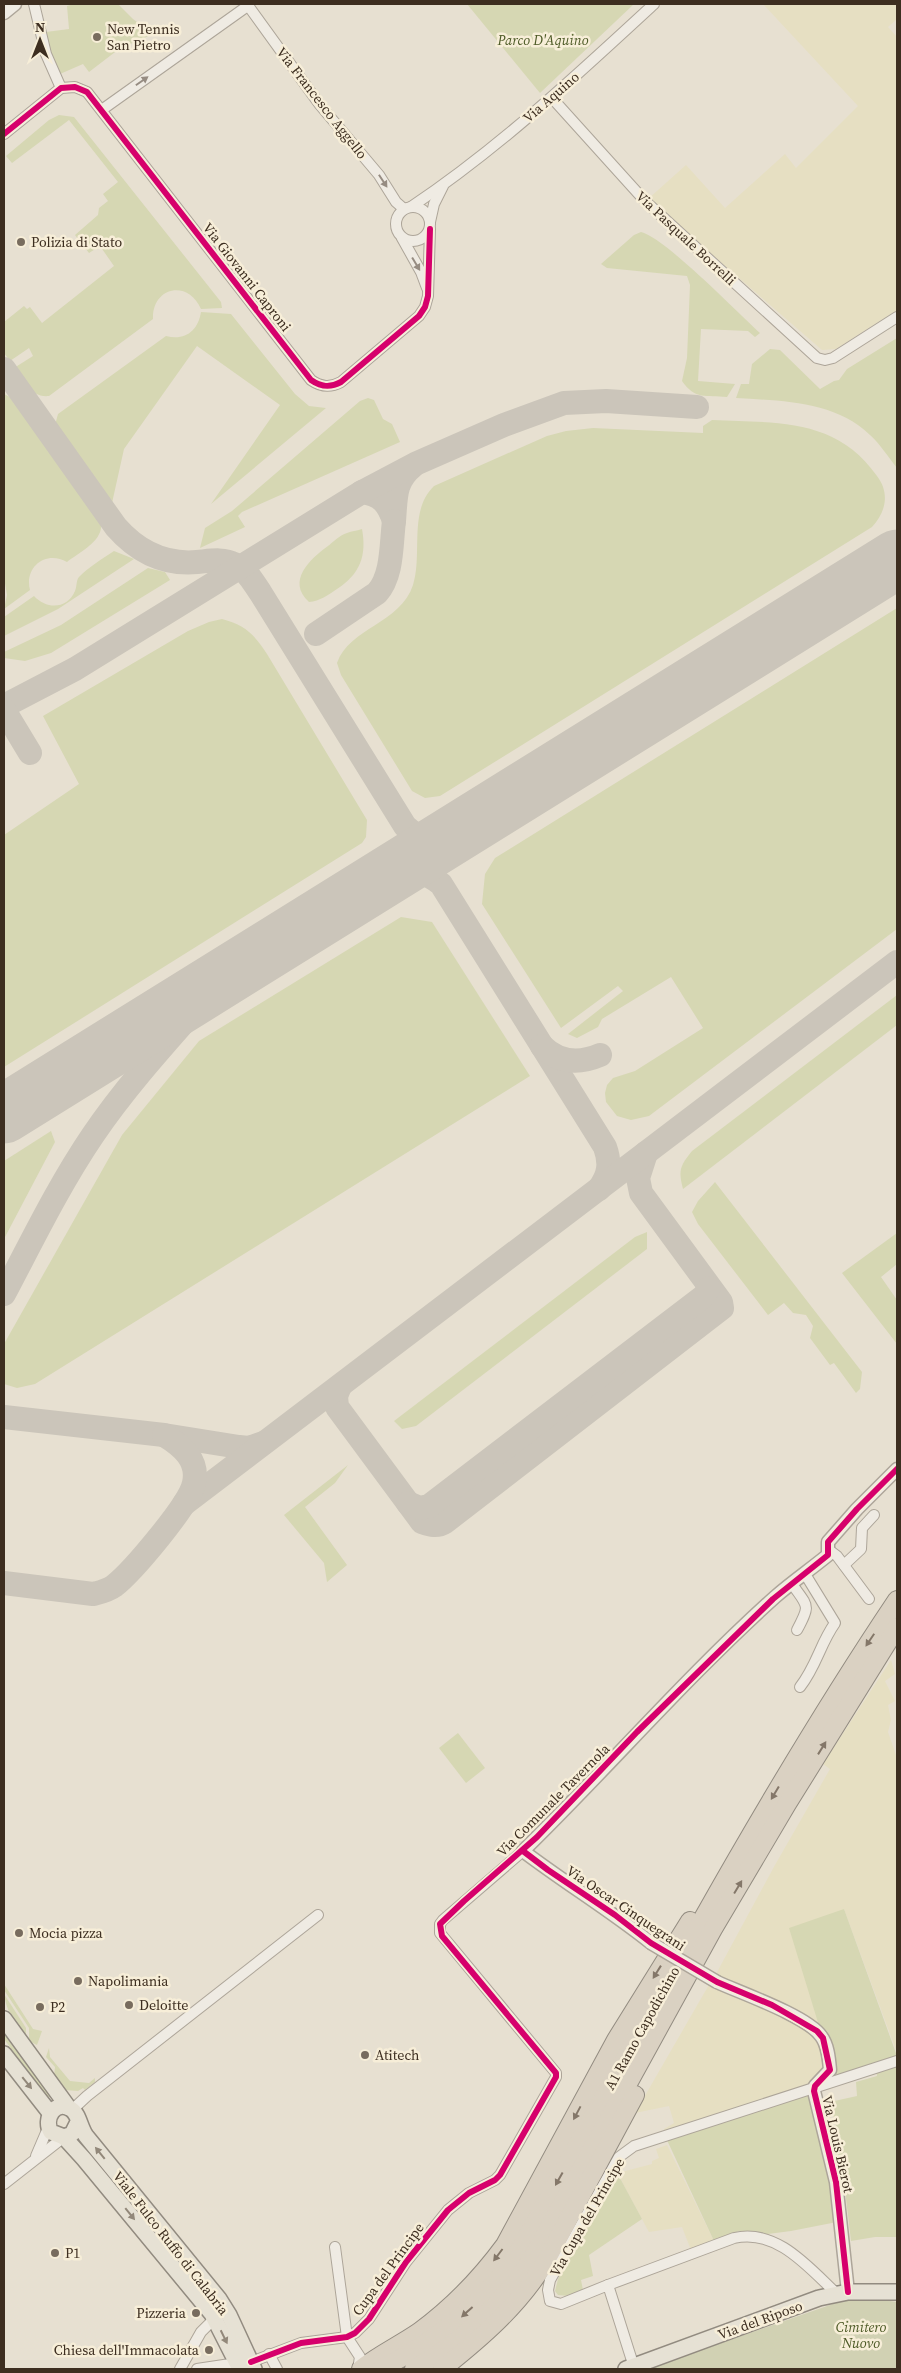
<svg xmlns="http://www.w3.org/2000/svg" width="901" height="2373" viewBox="0 0 901 2373" font-family="'Source Serif 4',serif">
	<rect width="100%" height="100%" fill="#e7e0d1"/>
	<g fill="#e6dfc2">
		<polygon points="763,4 897,4 897,19 888,27 897,37 897,310 836,349 822,350 648,199 686,165 725,208 785,154 796,168 858,106"/>
		<polygon points="891,1660 895,1674 885,1681 895,1701 888,1705 891,1720 888,1732 897,1758 897,2053 844,1909 820,2029 760,1995 716,1974 775,1865 830,1769 823,1764"/>
		<polygon points="710,1983 770,2007 818,2039 825,2064 824,2071 808,2085 666,2138 664,2129 674,2123 669,2106 635,2113"/>
		<polygon points="667,2145 714,2241 691,2250 682,2227 649,2232 621,2180 614,2174 652,2164 652,2161 659,2158 656,2149"/>
	</g>
	<g fill="#d6d7b3">
		<polygon points="74,4 118,4 133,19 153,34 119,49 89,72 83,64 60,74 48,47 46,32 69,29 67,6"/>
		<polygon points="467,4 634,4 540,93"/>
		<path d="M59,115L74,117L221,302L222,308L201,309C188,279 152,287 153,319L49,396C31,398 24,381 14,368L33,356L29,348L10,361L4,353V322L24,306L27,309L30,307L42,323L114,266L100,246L89,253L75,235L98,215L99,208L108,201L103,194L118,182L69,120L12,163L6,156L49,120Z"/>
		<path d="M641,232C664,237 738,313 760,333L755,337L748,331L701,329L698,381L735,384L727,397C706,395 695,400 682,381L687,358L690,285L687,276L607,268L601,264L634,235Z"/>
		<path d="M201,312L231,314L295,394L309,406L326,408L211,504L280,405L197,346L124,449L112,503L55,425L58,414L166,336C185,341 198,331 201,312Z"/>
		<path d="M897,338V468C888,457 881,445 870,435C835,401 782,401 736,398L741,384H749L752,364L770,349L780,350L820,389L834,381L839,380L847,369Z"/>
		<path d="M4,394L10,397L101,524C103,541 80,552 67,562C46,550 24,567 30,590L4,609L7,595L4,578Z"/>
		<polygon points="368,398 374,400 383,419 392,424 400,442 242,512 238,516 245,527 200,548 205,528 232,511 360,401"/>
		<path d="M712,420C775,423 836,417 877,476C890,493 886,512 872,527L440,796L425,798L412,791L341,675L337,663C349,628 401,623 413,585C423,554 408,511 434,486L547,436L566,431L593,428L703,433V426Z"/>
		<path d="M362,529C367,556 360,574 337,589C328,595 320,601 309,602C286,581 310,559 328,546C333,542 340,535 347,533C352,531 356,531 362,529Z"/>
		<path d="M114,551L134,559L58,609L4,636V617L34,596C46,609 67,610 75,591C77,587 76,580 79,577C89,567 102,559 114,551Z"/>
		<polygon points="148,568 165,572 170,580 51,653 25,661 4,658 4,652 61,625"/>
		<polygon points="897,608 897,929 649,1116 631,1120 617,1116 606,1102 605,1093 607,1085 613,1078 635,1071 703,1028 671,977 602,1019 598,1027 577,1038 568,1034 623,991 618,986 561,1028 482,904 485,874 495,858"/>
		<path d="M222,619C245,625 254,634 267,654L367,820L366,837L362,843L4,1067V835L79,784L43,716L188,631L209,622Z"/>
		<polygon points="401,917 432,922 530,1076 35,1384 17,1388 4,1384 4,1344 122,1135 199,1041"/>
		<path d="M897,995V1025L683,1189C678,1170 680,1166 692,1151Z"/>
		<polygon points="51,1131 55,1142 4,1239 4,1161"/>
		<polygon points="715,1182 862,1372 860,1389 856,1393 834,1363 830,1365 810,1338 813,1326 806,1315 793,1313 784,1303 768,1315 698,1224 692,1212 698,1201"/>
		<polygon points="647,1232 647,1249 416,1426 402,1429 394,1421 635,1237"/>
		<polygon points="897,1233 897,1264 881,1277 897,1300 897,1344 842,1273"/>
		<polygon points="348,1465 335,1483 305,1507 347,1565 327,1582 324,1563 284,1515"/>
		<polygon points="458,1733 485,1768 466,1783 439,1748"/>
		<polygon points="844,1909 897,2056 839,2075 835,2074 833,2058 820,2029 789,1928"/>
		<polygon points="4,1984 33,2029 42,2031 37,2045 29,2041 29,2028 4,1990"/>
		<path d="M4,1994L26,2028V2041C16,2027 6,2010 4,1994Z"/>
		<polygon points="4,2033 12,2045 25,2056 51,2095 48,2098 33,2082 32,2077 4,2039"/>
		<polygon points="49,2048 50,2057 70,2081 89,2083 95,2078 95,2082 85,2090 83,2088 78,2091 64,2090 54,2076 55,2067 46,2057"/>
		<polygon points="897,2060 897,2237 875,2237 851,2241 845,2190 836,2148 841,2146 830,2102 857,2096 856,2082 877,2076 876,2069"/>
		<polygon points="808,2095 830,2180 837,2222 791,2231 759,2235 739,2231 714,2241 666,2138"/>
		<polygon points="614,2174 621,2180 642,2219 589,2255 593,2276 581,2280 583,2290 569,2296 558,2295 555,2291 558,2279"/>
	</g>
	<polygon fill="#d1d1b3" points="877,2299 897,2302 897,2369 647,2369 844,2300"/>
	<g fill="none" stroke-linecap="round" stroke-linejoin="round">
		<g stroke="#cbc5ba" stroke-width="24">
			<path d="M4,369L116,527C137,551 163,565 197,562C209,561 223,558 234,564C246,568 253,582 260,592L405,826C420,840 432,842 451,836"/>
			<path d="M362,492C381,495 388,503 394,521C396,498 394,481 413,466"/>
			<path d="M316,634L377,593C393,575 391,544 394,521"/>
			<polyline points="4,706 75,669 362,492 415,464 504,425 564,403 606,401 697,407"/>
			<polyline points="4,710 30,753"/>
			<path d="M392,873C411,870 425,871 441,884L605,1147C611,1164 609,1175 599,1189"/>
			<path d="M542,1046C559,1063 579,1064 600,1055"/>
			<path d="M4,1294C32,1241 59,1185 93,1135C131,1079 178,1030 222,979"/>
			<path d="M340,1386L336,1396L337,1407L422,1522C431,1525 437,1527 445,1522L722,1308L721,1302L641,1193L638,1178L646,1153"/>
			<polyline points="4,1417 164,1435 239,1447 249,1448 263,1443"/>
			<polyline points="408,1503 420,1508 429,1506 704,1296 709,1288"/>
			<polyline points="184,1504 897,962"/>
			<path d="M4,1583L93,1594C101,1592 107,1591 114,1586C132,1572 190,1504 194,1483C199,1460 182,1446 164,1435"/>
		</g>
		<polyline stroke="#cbc5ba" stroke-width="59" points="4,1114 897,559"/>
		<g stroke="#ada599" stroke-width="12">
			<g id="minor">
				<polyline points="34,4 46,54 61,88"/>
				<polyline points="247,4 320,105 379,175 396,202 404,209"/>
				<polyline points="552,98 645,201 817,358 825,360 833,358 897,317"/>
				<polyline points="103,109 249,5"/>
				<path d="M4,134L61,88L75,87L87,92L311,380C321,387 330,388 341,382L419,316L425,307L428,296L430,229"/>
				<circle cx="413" cy="224" r="17"/>
				<path d="M411,207C499,148 576,76 654,4"/>
				<polyline points="430,222 434,204 443,186"/>
				<polyline points="402,238 421,272 427,288"/>
				<polyline points="829,1550 837,1556 869,1599"/>
				<polyline points="844,1565 861,1549 862,1528 874,1515"/>
				<path d="M792,1584C808,1607 811,1604 797,1630"/>
				<path d="M800,1687C817,1665 820,1644 835,1623L805,1574"/>
				<polyline points="72,2110 87,2096 318,1915"/>
				<polyline points="36,2156 48,2128"/>
				<polyline points="4,2184 64,2137"/>
				<polyline points="335,2247 347,2337 360,2357 358,2369"/>
				<path d="M608,2285L734,2238C777,2228 809,2268 837,2294"/>
				<polyline points="269,2354 277,2369"/>
				<polyline points="251,2362 301,2343 347,2337 355,2333 369,2319 406,2262 448,2210 469,2193 495,2180 500,2175 556,2077 556,2073 440,1933 440,1924 443,1920 523,1851"/>
				<polyline points="634,2367 608,2285 561,2304 550,2301 548,2290 550,2280 619,2157 634,2146 897,2061"/>
				<polyline points="180,2369 201,2332 215,2318"/>
				<polyline points="197,2369 237,2363"/>
			</g>
		</g>
		<g stroke="#ada599" stroke-width="15">
			<g id="tertiary">
				<polyline points="4,13 15,4"/>
				<path d="M651,1943C610,1910 565,1883 523,1851C608,1768 686,1677 775,1597C792,1582 811,1569 828,1555V1542L857,1509L897,1469"/>
				<path d="M717,1982C741,1993 807,2016 821,2036C828,2045 829,2059 830,2070L815,2086L814,2091L836,2182L848,2292"/>
			</g>
		</g>
		<g stroke="#928b80" stroke-width="18">
			<g id="primary">
				<polyline points="4,2019 68,2107"/>
				<polyline points="4,2054 50,2113"/>
				<path d="M78,2122L72,2134L64,2137L51,2132C43,2119 55,2099 71,2109C79,2114 80,2128 86,2136L219,2299L229,2315L254,2369"/>
				<polyline points="64,2137 84,2159 212,2314 240,2369"/>
				<polyline points="626,2369 819,2298 848,2292 897,2292"/>
			</g>
		</g>
		<g stroke="#928b80" stroke-width="20">
			<g id="motorway">
				<path d="M361,2369C379,2355 400,2345 419,2332C453,2307 480,2279 505,2245L616,2040L690,1921"/>
				<path d="M381,2369C440,2338 481,2305 519,2251C641,2031 757,1809 897,1600"/>
				<path d="M414,2369C463,2341 501,2305 532,2258L713,1929L787,1804L897,1627"/>
				<path d="M442,2369C481,2338 516,2308 543,2266L635,2095"/>
			</g>
		</g>
		<use href="#minor" stroke="#efebe3" stroke-width="10"/>
		<use href="#tertiary" stroke="#efebe3" stroke-width="12"/>
		<use href="#primary" stroke="#e6e1d4" stroke-width="15"/>
		<use href="#motorway" stroke="#dad1c2" stroke-width="18"/>
		<g stroke="#ada599" stroke-width="15" stroke-linecap="butt">
			<polyline id="tertiary-bridge" points="651,1943 717,1982"/>
		</g>
		<use href="#tertiary-bridge" stroke="#efebe3" stroke-width="12"/>
		<g stroke="#f7eed8" stroke-width="9">
			<g id="cycleway">
				<path d="M4,134L61,88L75,87L87,92L311,380C321,387 330,388 341,382L419,316L425,307L428,296L430,229"/>
				<polyline points="523,1851 548,1870 615,1915 651,1943 717,1982 772,2005 817,2031 823,2038 830,2070 815,2086 814,2091 836,2182 848,2292"/>
				<polyline points="251,2362 301,2343 347,2337 355,2333 369,2319 406,2262 448,2210 469,2193 495,2180 500,2175 556,2077 556,2073 442,1936 440,1924 464,1901 537,1837 637,1732 773,1599 828,1555 828,1542 857,1509 897,1469"/>
			</g>
		</g>
		<use href="#cycleway" stroke="#d6006c" stroke-width="6"/>
	</g>
	<defs><path id="oneway-solid" d="M-6-.8H1V-3.2L6.5 0L1 3.2V.8H-6Z" transform="scale(1.25)"/></defs>
	<g fill="#968c82">
		<use href="#oneway-solid" transform="translate(142 81) rotate(-35)"/>
		<use href="#oneway-solid" transform="translate(383 181) rotate(57)"/>
		<use href="#oneway-solid" transform="translate(416 264) rotate(59)"/>
	</g>
	<g fill="#847769">
		<use href="#oneway-solid" transform="translate(870 1640) rotate(124)"/>
		<use href="#oneway-solid" transform="translate(822 1748) rotate(-58)"/>
		<use href="#oneway-solid" transform="translate(775 1793) rotate(121)"/>
		<use href="#oneway-solid" transform="translate(738 1887) rotate(-59)"/>
		<use href="#oneway-solid" transform="translate(657 1972) rotate(122)"/>
		<use href="#oneway-solid" transform="translate(577 2113) rotate(118)"/>
		<use href="#oneway-solid" transform="translate(559 2179) rotate(119)"/>
		<use href="#oneway-solid" transform="translate(498 2255) rotate(127)"/>
		<use href="#oneway-solid" transform="translate(467 2312) rotate(138)"/>
	</g>
	<g fill="#92887a">
		<use href="#oneway-solid" transform="translate(27 2083) rotate(51)"/>
		<use href="#oneway-solid" transform="translate(100 2153) rotate(-129)"/>
		<use href="#oneway-solid" transform="translate(130 2214) rotate(51)"/>
		<use href="#oneway-solid" transform="translate(224 2337) rotate(64)"/>
	</g>
	<g fill="#786c5e" stroke="#f7eed8" stroke-width="2">
		<circle cx="97" cy="37" r="5"/>
		<circle cx="21" cy="242" r="5"/>
		<circle cx="19" cy="1933" r="5"/>
		<circle cx="78" cy="1981" r="5"/>
		<circle cx="129" cy="2005" r="5"/>
		<circle cx="40" cy="2007" r="5"/>
		<circle cx="365" cy="2055" r="5"/>
		<circle cx="55" cy="2253" r="5"/>
		<circle cx="196" cy="2313" r="5"/>
		<circle cx="209" cy="2350" r="5"/>
	</g>
	<g text-anchor="middle" dominant-baseline="central" stroke-width="5" stroke-linejoin="round" paint-order="stroke">
		<g font-size="14" fill="#3d2e20" stroke="#f7eed8" text-anchor="start">
			<text x="107" y="29">New Tennis<tspan x="107" dy="16">San Pietro</tspan></text>
			<text x="31" y="242">Polizia di Stato</text>
			<text x="29" y="1933">Mocia pizza</text>
			<text x="88" y="1981">Napolimania</text>
			<text x="139" y="2005">Deloitte</text>
			<text x="50" y="2007">P2</text>
			<text x="375" y="2055">Atitech</text>
			<text x="65" y="2253">P1</text>
			<text x="186" y="2313" text-anchor="end">Pizzeria</text>
			<text x="199" y="2350" text-anchor="end">Chiesa dell'Immacolata</text>
		</g>
		<g font-size="14" font-style="italic" fill="#4d5a26" stroke="#f7eed8">
			<text x="543" y="40">Parco D'Aquino</text>
			<text x="861" y="2327">Cimitero<tspan x="861" dy="16">Nuovo</tspan></text>
		</g>
		<g font-size="14" fill="#3d2e20" stroke="#f7eed8">
			<text transform="translate(551 97) rotate(-41)">Via Aquino</text>
			<text transform="translate(322 103) rotate(52)">Via Francesco Aggello</text>
			<text transform="translate(686 238) rotate(43)">Via Pasquale Borrelli</text>
			<text transform="translate(247 277) rotate(52)">Via Giovanni Caproni</text>
			<text transform="translate(553 1800) rotate(-45)">Via Comunale Tavernola</text>
			<text transform="translate(626 1908) rotate(34)">Via Oscar Cinquegrani</text>
			<text transform="translate(642 2028) rotate(-61)">A1 Ramo Capodichino</text>
			<text transform="translate(838 2144) rotate(77)">Via Louis Bierot</text>
			<text transform="translate(587 2217) rotate(-60)">Via Cupa del Principe</text>
			<text transform="translate(171 2243) rotate(52)">Viale Fulco Ruffo di Calabria</text>
			<text transform="translate(388 2269) rotate(-54)">Cupa del Principe</text>
			<text transform="translate(760 2320) rotate(-20)">Via del Riposo</text>
		</g>
	</g>
	<rect width="901" height="2373" fill="none" stroke="#3d2e20" stroke-width="10"/>
	<g transform="translate(40 40)" stroke="#f7eed8" stroke-width="4" paint-order="stroke">
	<path d="M0-4L9 19L0 12L-9 19Z" fill="#3d2e20"/>
	<text y="-8" font-size="14" font-weight="bold" text-anchor="middle" fill="#3d2e20">N</text>
	</g>
</svg>
